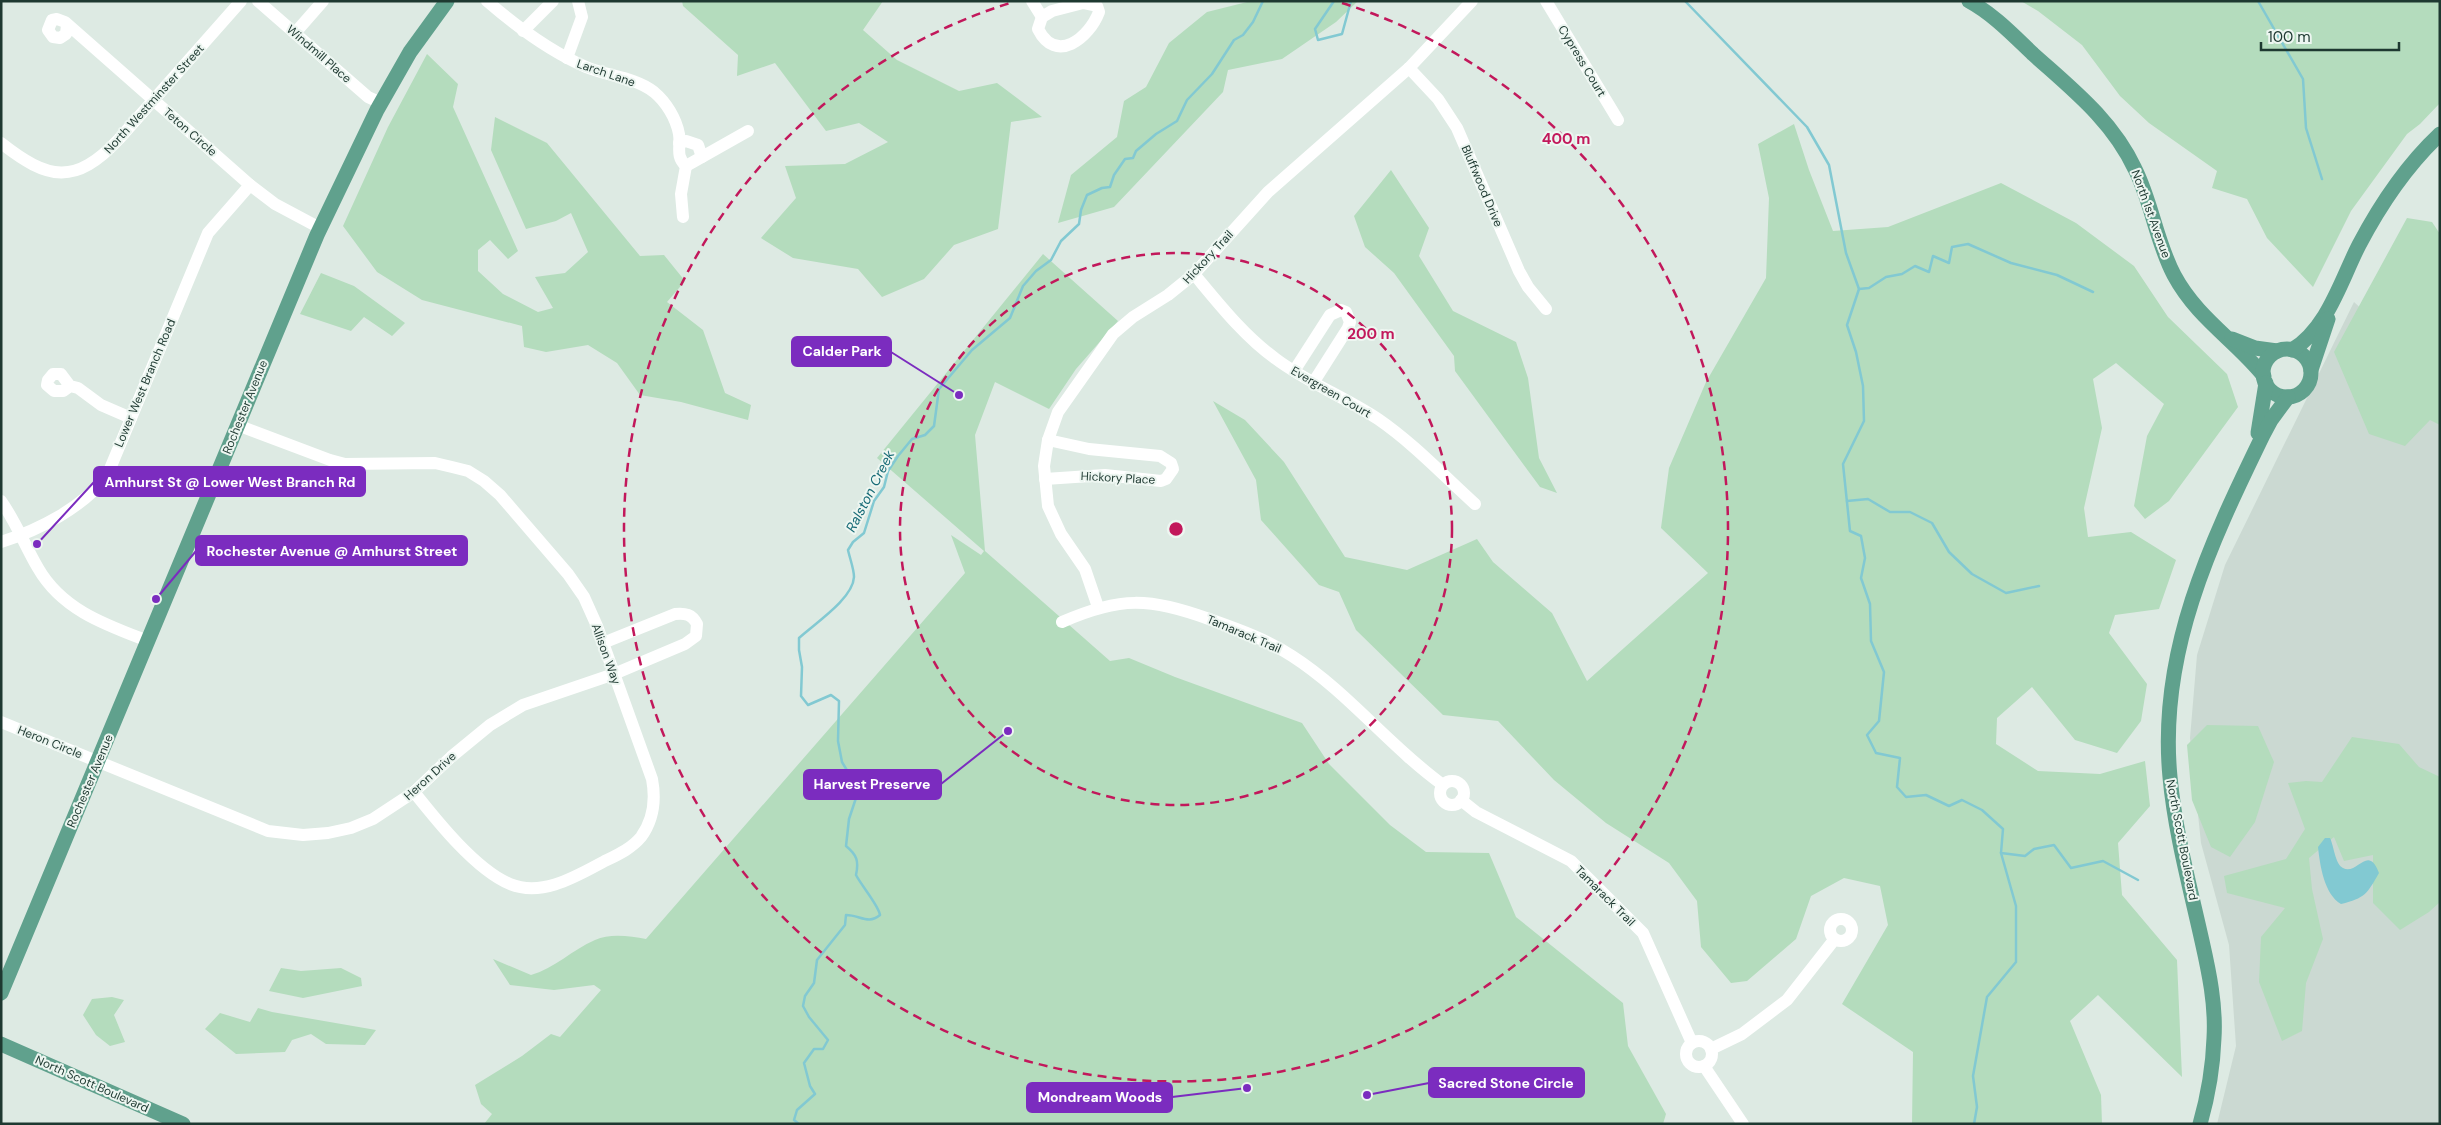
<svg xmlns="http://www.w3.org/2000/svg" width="2441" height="1125" viewBox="0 0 2441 1125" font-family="'DM Sans',sans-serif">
	<rect width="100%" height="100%" fill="#ddeae3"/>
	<polygon fill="#cbd9d2" points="2354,302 2440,381 2440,1124 2217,1124 2236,1046 2229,945 2201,843 2190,738 2197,655 2225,565"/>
	<g fill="#b4dcbd">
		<polygon points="682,1 883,1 863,30 897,60 959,91 997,83 1042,117 1011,122 998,229 954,245 924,279 882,297 858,269 793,258 761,238 796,198 785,166 845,164 888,142 859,123 826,131 775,63 737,76 738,55 683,6"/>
		<polygon points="1251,1 1358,1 1336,22 1282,59 1228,70 1223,92 1114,207 1058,223 1071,175 1117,137 1124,101 1146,87 1169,43 1207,12"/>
		<polygon points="2021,1 2440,1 2440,103 2420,124 2407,134 2351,211 2313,287 2267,238 2247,199 2212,188 2217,171 2149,123 2120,96 2082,45 2038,11"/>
		<polygon points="427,54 458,84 453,107 518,251 508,259 490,240 478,250 478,271 503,294 538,312 553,308 535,277 565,273 588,252 571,213 556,221 526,229 491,150 495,117 547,143 640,256 664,255 685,281 667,302 703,330 725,393 751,405 748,420 681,402 640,395 617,363 588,345 546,352 524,347 522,326 422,300 377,272 343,226 388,127"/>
		<polygon points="1794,124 1809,170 1833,231 1888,227 2001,183 2076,223 2134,266 2168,317 2227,374 2238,407 2169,501 2145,519 2134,506 2147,436 2164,404 2116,363 2093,379 2102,428 2084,508 2088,537 2131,532 2176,560 2159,609 2115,615 2109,633 2147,684 2141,721 2117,753 2075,740 2032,687 1997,718 1996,744 2038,771 2100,774 2145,761 2150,806 2118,843 2122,895 2177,960 2182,1077 2098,995 2070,1021 2101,1095 2102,1124 1912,1124 1913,1052 1842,1004 1888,925 1880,886 1844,878 1811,896 1796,939 1747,981 1731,983 1701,947 1697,901 1669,863 1606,823 1554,780 1498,721 1443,715 1356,630 1339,592 1319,585 1261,520 1256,480 1213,401 1245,420 1284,462 1345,557 1407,570 1477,539 1493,562 1552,613 1587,681 1708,573 1661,528 1669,468 1706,382 1766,278 1769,198 1758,144"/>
		<polygon points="1391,170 1429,228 1419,256 1453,311 1516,342 1528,378 1539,458 1557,493 1540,487 1455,371 1454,356 1394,273 1365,247 1354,216"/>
		<polygon points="2407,218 2432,222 2440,234 2440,425 2430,420 2405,446 2369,434 2334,352"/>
		<path d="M1043,254L1118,321L1076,369L1049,409L995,382L975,435L985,551L1110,661L1129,658L1175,677L1302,723L1329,764L1390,825L1426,852L1489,853L1516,917L1623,1003L1628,1046L1666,1114L1663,1124H484L492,1114L481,1104L475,1085L522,1056L551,1034L560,1037L601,990L594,985L554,990L510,985L493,959L531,975C555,968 572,950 595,940C610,933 630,936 646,939L965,573L951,535L981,555L984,551L877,458Z"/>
		<polygon points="321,273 354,286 405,323 392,336 364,317 351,331 300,314"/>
		<polygon points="2207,725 2258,726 2274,762 2255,822 2230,857 2211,847 2192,800 2187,745"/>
		<polygon points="2352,737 2399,744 2419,767 2440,777 2440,902 2429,912 2400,930 2373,903 2373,855 2344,861 2334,837 2309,858 2312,889 2323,939 2306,983 2302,1031 2282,1041 2259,982 2261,937 2285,908 2227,893 2224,876 2286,859 2305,829 2288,783 2306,781 2322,782"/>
		<polygon points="281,968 301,971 341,968 361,978 362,986 303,998 269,991"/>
		<polygon points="112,997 124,1000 114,1015 125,1042 110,1046 96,1035 83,1015 92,999"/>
		<polygon points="258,1008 272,1012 376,1030 365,1045 326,1044 311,1034 292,1040 285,1052 236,1054 205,1029 220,1013 250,1022"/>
	</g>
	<path fill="#82c9d2" d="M2325,838H2330C2334,846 2335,864 2343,868C2357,876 2368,843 2379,873C2367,894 2365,898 2341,904C2324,894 2320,865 2318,847Z"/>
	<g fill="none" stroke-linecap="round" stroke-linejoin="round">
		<g stroke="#82c9d2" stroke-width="2.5">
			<polyline points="1334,1 1315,29 1318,40 1342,34 1351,1"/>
			<polyline points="1685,1 1807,127 1829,165 1846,253 1859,289 1847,325 1856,352 1863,386 1864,421 1843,464 1850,531 1861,536 1865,558 1861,578 1870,604 1871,641 1884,672 1879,721 1867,735 1876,753 1900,758 1897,787 1906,797 1926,795 1949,806 1962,800 1982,810 2003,829 2001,853 2025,856 2034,849 2054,845 2071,868 2103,861 2138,880"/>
			<polyline points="2258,1 2303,79 2306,128 2322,179"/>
			<polyline points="1859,289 1869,288 1886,277 1902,274 1915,266 1929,272 1933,256 1949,263 1952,247 1968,244 2011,263 2057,275 2093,292"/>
			<polyline points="1847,501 1868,499 1890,512 1910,512 1932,523 1949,552 1972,574 2006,593 2039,586"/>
			<path d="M799,1124L794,1120L797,1110L815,1094L810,1086L804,1063L814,1049H823L828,1040L809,1017L803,1006L805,996L814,983L817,960L845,925L846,915C860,915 868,925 880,915C879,906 861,885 856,875C859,861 857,855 846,846L849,819L857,795L854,782L842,762L838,741L839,701L831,695L808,705L801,696L802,667L799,650V638C814,624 853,599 854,577C854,569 850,559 848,550L853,542L864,533L874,501L884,487L888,471L898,456L912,439L925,435L934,426L939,389L972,350L1010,318L1023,286L1036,271L1051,260L1061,241L1079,224L1081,210L1087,195L1102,188L1110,187L1114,175L1125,159L1133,158L1136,151L1156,134L1177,121L1187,100L1212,74L1234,40L1243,35L1253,22L1263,1"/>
			<polyline points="1974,1124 1977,1107 1973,1076 1987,997 2016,962 2016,906 2001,853"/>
		</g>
		<g stroke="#fff" stroke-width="12">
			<polyline points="258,1 368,97 381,103"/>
			<path d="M487,1C517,27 549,51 586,67C607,76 635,77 654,92C666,102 676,118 679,134C681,147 675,156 686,166L681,194L683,217"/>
			<polyline points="1032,1 1042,17"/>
			<polyline points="1546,1 1618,120"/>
			<path d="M1083,3L1097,6L1099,12C1089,38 1056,65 1038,29L1042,17L1052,11Z"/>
			<polyline points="67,25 66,34 60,38 53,37 48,30 52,20 57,19 65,22 250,185 275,204 320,228"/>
			<polyline points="523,31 553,1"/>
			<polyline points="295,33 323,1"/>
			<polyline points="567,58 582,17 578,1"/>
			<polyline points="1409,68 1438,99 1457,128 1519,271 1528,287 1546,309"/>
			<path d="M1,143C48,180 75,186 119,139L241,1"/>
			<polyline points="679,143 686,141 698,145 702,157"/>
			<polyline points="686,166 748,131"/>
			<path d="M1194,274C1219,304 1244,336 1276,359C1308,383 1345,397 1378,419C1413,443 1443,475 1475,504"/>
			<polyline points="1294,371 1330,315 1341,310 1346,312 1350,322 1348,328 1313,383"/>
			<polyline points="70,386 63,391 54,391 47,385 48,380 53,374 61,374 70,386 78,388 101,405 131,418"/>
			<path d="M237,425L330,460L345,464L435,463L452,467L468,471L484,481L500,495L568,574L584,597L597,626L652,779C656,800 654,819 641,837C631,849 617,855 603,862C575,877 542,897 510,884C476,870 437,821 414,792"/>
			<polyline points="1045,479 1105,475 1161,481 1166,479 1173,469 1171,463 1160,456 1089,449 1048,440"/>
			<path d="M1,501C16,522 25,546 38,568C62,610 106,625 148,641"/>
			<path d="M1,542C39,530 82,508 107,476L208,233L250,185"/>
			<polyline points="1098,607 1085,569 1061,534 1048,506 1044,466 1048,440 1058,412 1113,334 1133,317 1168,295 1194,274 1268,192 1409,68 1472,1"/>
			<path d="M1062,622C1121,596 1149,598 1209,619C1237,629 1266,639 1292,656C1348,692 1389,746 1443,785"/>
			<path d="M1,722L268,831L303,835L328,833L351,828L373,819L414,792L451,757L490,725L523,705L614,674L685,644L696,636L697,624C692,614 685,613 675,614L603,643"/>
			<circle cx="1452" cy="793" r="12"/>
			<polyline points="1461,800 1476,812 1571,861 1643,933 1692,1043"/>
			<circle cx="1841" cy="930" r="11"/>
			<circle cx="1699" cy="1054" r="13"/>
			<polyline points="1711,1049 1742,1034 1787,1000 1834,940"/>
			<polyline points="1704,1066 1743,1124"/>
		</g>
		<g stroke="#60a18d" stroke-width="15">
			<path d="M1969,1C1993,14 2013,35 2033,54C2072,89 2112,120 2135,169C2152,203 2156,241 2174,275C2197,318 2235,340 2264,376"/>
			<polyline points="2232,339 2255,348 2277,351"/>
			<circle cx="2287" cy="373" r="24"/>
			<path d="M2292,350C2328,328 2341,280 2359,245C2380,205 2407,165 2440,134"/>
			<polyline points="2311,370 2328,319"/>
			<polyline points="2258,433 2266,383"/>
			<polyline points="1,993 317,235 377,110 410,52 447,1"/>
			<polyline points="1,1044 183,1124"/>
			<path d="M2200,1124C2208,1096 2213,1067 2214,1038C2216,1005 2209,972 2202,941C2190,887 2175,832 2170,777C2158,653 2210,544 2263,435L2271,420L2288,397"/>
		</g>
	</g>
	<g fill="none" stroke="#c2185b" stroke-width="2.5" stroke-dasharray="9 6">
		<circle cx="1176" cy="529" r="276"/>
		<path d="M1342 3A552 552 0 1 1 1010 3"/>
	</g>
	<g text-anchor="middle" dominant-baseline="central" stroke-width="4" stroke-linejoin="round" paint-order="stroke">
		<g font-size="12" fill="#1e3931" stroke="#edf6f1">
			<text transform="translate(319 54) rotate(41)">Windmill Place</text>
			<text transform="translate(1582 61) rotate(59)">Cypress Court</text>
			<text transform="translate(606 73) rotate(19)">Larch Lane</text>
			<text transform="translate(154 99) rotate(-48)">North Westminster Street</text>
			<text transform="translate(190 132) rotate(41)">Teton Circle</text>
			<text transform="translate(1482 186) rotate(67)">Bluffwood Drive</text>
			<text transform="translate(2151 214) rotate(70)">North 1st Avenue</text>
			<text transform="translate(1208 257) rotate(-47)">Hickory Trail</text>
			<text transform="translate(145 383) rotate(-67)">Lower West Branch Road</text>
			<text transform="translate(1331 392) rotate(30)">Evergreen Court</text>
			<text transform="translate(245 407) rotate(-68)">Rochester Avenue</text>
			<text transform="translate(1118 478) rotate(3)">Hickory Place</text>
			<text transform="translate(1244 634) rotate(23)">Tamarack Trail</text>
			<text transform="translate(606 654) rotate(70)">Allison Way</text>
			<text transform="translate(50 742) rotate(22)">Heron Circle</text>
			<text transform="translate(430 776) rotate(-42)">Heron Drive</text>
			<text transform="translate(90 781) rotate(-67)">Rochester Avenue</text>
			<text transform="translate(2182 840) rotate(79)">North Scott Boulevard</text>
			<text transform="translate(1605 896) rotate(45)">Tamarack Trail</text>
			<text transform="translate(92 1084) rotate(24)">North Scott Boulevard</text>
		</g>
		<g font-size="14" font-style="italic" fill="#176b76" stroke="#edf6f1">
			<text transform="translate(870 491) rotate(-63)">Ralston Creek</text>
		</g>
	</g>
	<circle cx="1176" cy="529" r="8" fill="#c2185b" stroke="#edf6f1" stroke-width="2.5"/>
	<g font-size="15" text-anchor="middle" font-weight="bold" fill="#c2185b" stroke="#edf6f1" stroke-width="4" stroke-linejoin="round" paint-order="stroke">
		<text x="1566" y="144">400 m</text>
		<text x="1371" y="339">200 m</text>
	</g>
	<path fill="none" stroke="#7b2cbf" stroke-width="2" d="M959 395L891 352M37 544L94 482M156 599L196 551M1008 731L941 784M1367 1095L1429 1083M1247 1088L1172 1097"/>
	<g fill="#7b2cbf" stroke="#edf6f1" stroke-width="2">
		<circle cx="959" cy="395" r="5"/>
		<circle cx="37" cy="544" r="5"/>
		<circle cx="156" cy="599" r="5"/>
		<circle cx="1008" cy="731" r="5"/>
		<circle cx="1367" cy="1095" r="5"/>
		<circle cx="1247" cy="1088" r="5"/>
	</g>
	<g fill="#7b2cbf" stroke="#7b2cbf" stroke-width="2">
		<rect x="792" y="337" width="99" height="29" rx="5"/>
		<rect x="94" y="467" width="271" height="29" rx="5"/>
		<rect x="196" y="536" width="271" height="29" rx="5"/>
		<rect x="804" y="770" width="137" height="29" rx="5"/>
		<rect x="1429" y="1068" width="155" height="29" rx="5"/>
		<rect x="1027" y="1083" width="145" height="29" rx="5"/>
	</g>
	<g font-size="14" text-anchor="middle" font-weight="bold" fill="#fff">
		<text x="842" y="356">Calder Park</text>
		<text x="230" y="487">Amhurst St @ Lower West Branch Rd</text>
		<text x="332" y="556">Rochester Avenue @ Amhurst Street</text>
		<text x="872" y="789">Harvest Preserve</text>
		<text x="1506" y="1088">Sacred Stone Circle</text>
		<text x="1100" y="1102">Mondream Woods</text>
	</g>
	<rect width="2441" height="1125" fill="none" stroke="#1e3931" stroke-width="5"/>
	<path d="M2261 42v8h138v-8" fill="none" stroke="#1e3931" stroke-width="2.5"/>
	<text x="2268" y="42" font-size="15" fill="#1e3931" stroke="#edf6f1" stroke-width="4" paint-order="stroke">100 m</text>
</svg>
